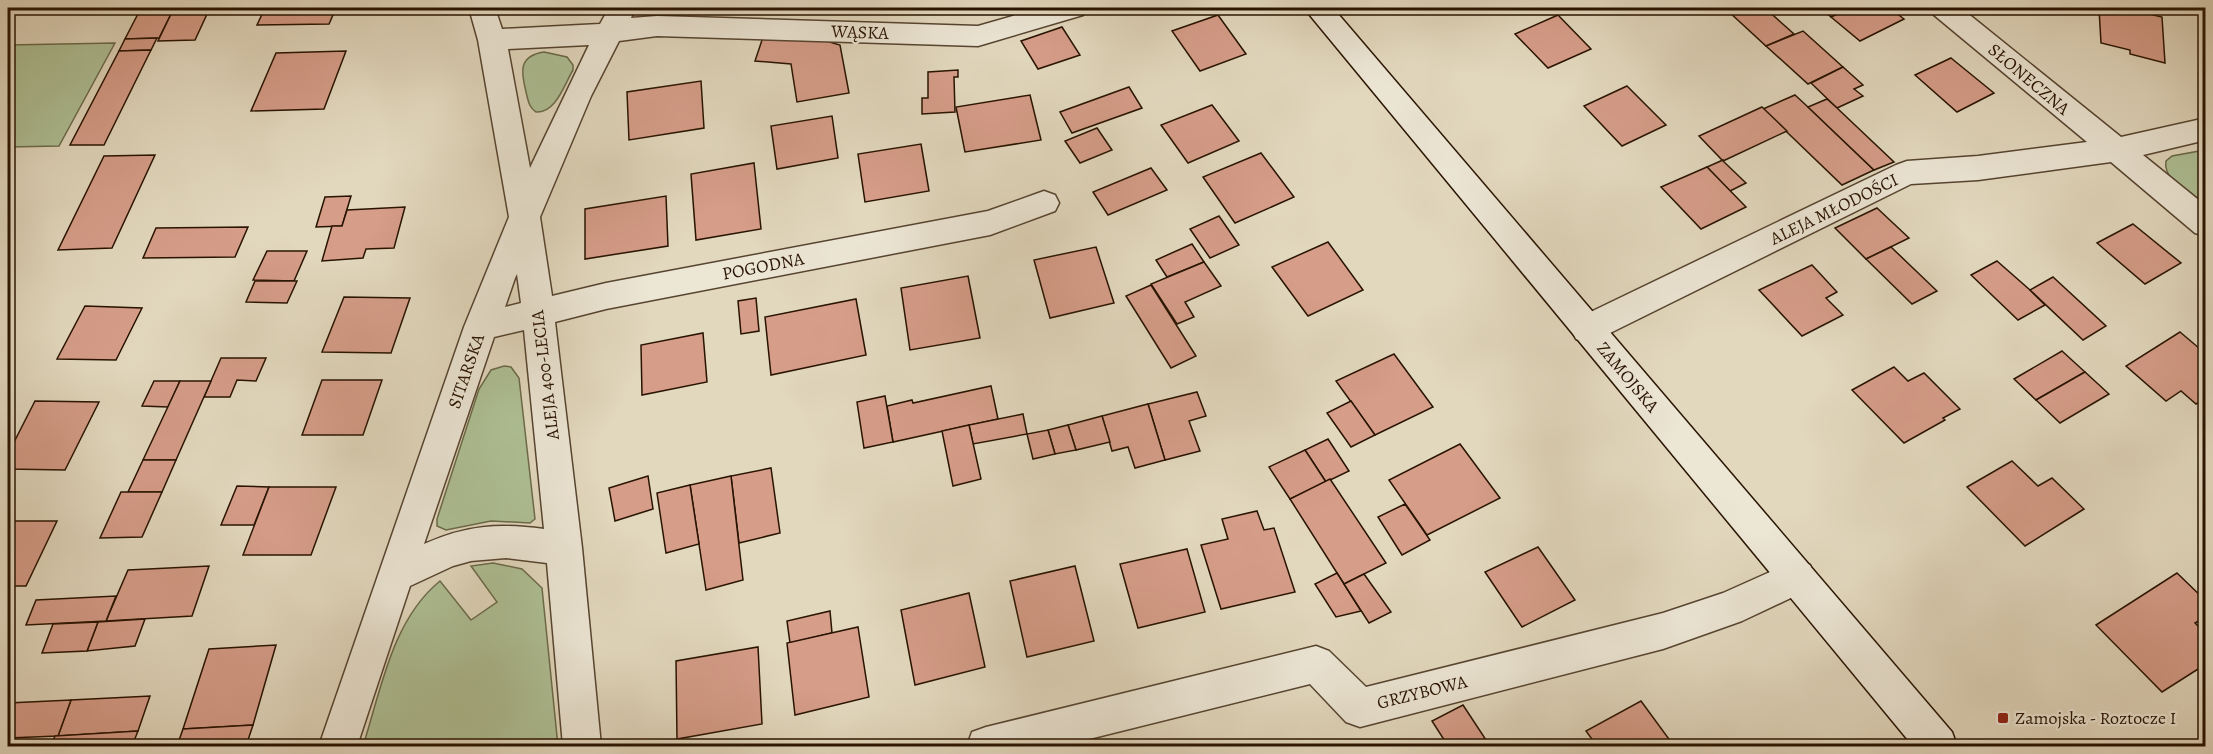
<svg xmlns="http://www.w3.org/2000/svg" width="2213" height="754" viewBox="0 0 2213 754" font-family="Alegreya,serif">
	<rect width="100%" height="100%" fill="#e2d8be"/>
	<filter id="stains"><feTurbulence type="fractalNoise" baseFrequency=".00333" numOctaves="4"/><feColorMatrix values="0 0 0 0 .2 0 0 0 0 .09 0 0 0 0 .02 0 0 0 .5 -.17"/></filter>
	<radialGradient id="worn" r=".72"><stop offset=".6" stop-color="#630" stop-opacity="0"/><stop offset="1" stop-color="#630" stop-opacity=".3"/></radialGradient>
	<g fill="#aec095" stroke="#6b6a4a" stroke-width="1.5">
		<polygon points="115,43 59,146 8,147 8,45"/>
		<path d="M544,52L567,57L573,65V70C564,85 556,113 536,112C529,108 528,100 526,92C521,72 518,56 544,52Z"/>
		<path d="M2205,150V206C2192,195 2162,180 2166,161L2172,156Z"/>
		<polygon points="504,366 511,367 519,378 535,519 530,523 491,521 446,530 437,526 437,519 479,389 491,370"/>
		<path d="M493,563L522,569L542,588L558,746H363C381,690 392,620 440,581L471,620L497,602L471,566Z"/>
	</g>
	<g fill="#d69d89" stroke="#281300" stroke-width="1.5">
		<polygon points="141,8 174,8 159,38 125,39"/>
		<polygon points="174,8 203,8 201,12 208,12 195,40 158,41"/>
		<polygon points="265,8 336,8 329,24 257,25"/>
		<polygon points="1735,8 1765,8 1794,34 1766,46 1728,11"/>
		<polygon points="1820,8 1851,8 1831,17"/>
		<polygon points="1851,8 1890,8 1904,19 1860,41 1831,17"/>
		<polygon points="2099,9 2128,14 2128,9 2162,17 2165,63 2130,54 2130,50 2101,43"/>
		<polygon points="1218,15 1246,54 1200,71 1172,31"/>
		<polygon points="1558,15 1591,49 1548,68 1515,34"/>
		<polygon points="1062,27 1080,55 1038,69 1021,41"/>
		<polygon points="1803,31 1843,67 1808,84 1766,46"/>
		<polygon points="763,37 826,41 840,45 849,93 797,102 791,64 755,61"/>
		<polygon points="157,38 151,50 119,51 125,39"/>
		<polygon points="151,50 104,145 70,145 119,51"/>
		<polygon points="346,51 324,109 251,111 276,53"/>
		<polygon points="1951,58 1994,93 1957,112 1915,75"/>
		<polygon points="1843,67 1863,85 1854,89 1863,96 1837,108 1811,83"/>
		<polygon points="958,70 958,77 954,77 955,112 922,114 922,98 928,98 928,72"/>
		<polygon points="701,81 704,128 629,140 627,92"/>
		<polygon points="1627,86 1666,125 1622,146 1584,106"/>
		<polygon points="1129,87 1142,108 1072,133 1060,112"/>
		<polygon points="1030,95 1041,140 965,152 956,107"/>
		<polygon points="1795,95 1808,107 1874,170 1842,185 1763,109"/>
		<polygon points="1827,99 1837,108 1894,162 1874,170 1808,107"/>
		<polygon points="1212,105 1239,141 1188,163 1161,125"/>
		<polygon points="1762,107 1787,131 1723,161 1699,136"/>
		<polygon points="832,116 838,158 777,169 771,126"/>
		<polygon points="1097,128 1112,150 1080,163 1065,141"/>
		<polygon points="921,144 929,191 865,202 858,154"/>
		<polygon points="1261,153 1294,197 1235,223 1203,177"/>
		<polygon points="155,155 112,248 58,250 104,156"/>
		<polygon points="1723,160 1723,161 1746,183 1730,191 1707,167"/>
		<polygon points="754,163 761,229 696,240 691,174"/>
		<polygon points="1707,167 1746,207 1701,229 1661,187"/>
		<polygon points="1151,168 1167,190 1108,215 1093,192"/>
		<polygon points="351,196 342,226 316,227 325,197"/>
		<polygon points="666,196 668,246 585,259 585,209"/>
		<polygon points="405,207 394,248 366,249 363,258 322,261 332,226 342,226 347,210"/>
		<polygon points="1877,208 1909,238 1866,259 1835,228"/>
		<polygon points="1219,216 1239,245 1210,258 1190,229"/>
		<polygon points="2133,224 2181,263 2145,284 2097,243"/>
		<polygon points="248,227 235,257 143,258 156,228"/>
		<polygon points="1328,242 1363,290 1308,316 1272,267"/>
		<polygon points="1192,244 1204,262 1167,277 1156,260"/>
		<polygon points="1096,247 1114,303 1050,318 1034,260"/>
		<polygon points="1891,247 1937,291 1912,304 1866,259"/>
		<polygon points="267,251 307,251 294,281 253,280"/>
		<polygon points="1997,261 2030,290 2045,305 2018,320 1971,275"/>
		<polygon points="1204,262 1221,286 1185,302 1194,317 1177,324 1151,284"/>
		<polygon points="1812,265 1837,292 1826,298 1843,315 1802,336 1759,290"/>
		<polygon points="968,276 980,338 910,350 901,288"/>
		<polygon points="2053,277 2106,326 2083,340 2030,290"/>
		<polygon points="255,281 297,281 287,303 246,302"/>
		<polygon points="1151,285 1196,356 1171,368 1126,296"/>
		<polygon points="344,297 410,298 391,353 322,352"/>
		<polygon points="756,298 759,331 741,334 738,301"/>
		<polygon points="856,299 866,355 771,375 765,317"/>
		<polygon points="85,306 142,308 116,360 57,359"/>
		<polygon points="2180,332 2206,354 2206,398 2196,404 2181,391 2166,401 2126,366"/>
		<polygon points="703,333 707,382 642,395 641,345"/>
		<polygon points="2062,351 2085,372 2036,400 2014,379"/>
		<polygon points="1394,354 1433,407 1375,435 1336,381"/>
		<polygon points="221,358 266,358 256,381 237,380 230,397 204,397"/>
		<polygon points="1894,367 1908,381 1924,373 1960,409 1943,418 1945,420 1904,443 1852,390"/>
		<polygon points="2085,372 2109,394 2060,423 2036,400"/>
		<polygon points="322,380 382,380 363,435 302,435"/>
		<polygon points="154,381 180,381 168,407 142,406"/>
		<polygon points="180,381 211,381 176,460 143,460"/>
		<polygon points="991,386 998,419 893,442 887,406 912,400 913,403"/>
		<polygon points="1197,392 1206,416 1189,421 1200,451 1165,460 1148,404"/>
		<polygon points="885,396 893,442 864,448 857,402"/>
		<polygon points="35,401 99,402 65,470 8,469 8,454"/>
		<polygon points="1351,401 1375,435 1351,447 1327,413"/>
		<polygon points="1148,404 1165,460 1135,468 1128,447 1112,451 1102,416"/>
		<polygon points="1023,414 1027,434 973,444 969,425"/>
		<polygon points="1102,416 1110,442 1076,450 1068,425"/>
		<polygon points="969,425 981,479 953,486 942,431"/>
		<polygon points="1068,425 1076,450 1055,454 1048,430"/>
		<polygon points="1048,430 1055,454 1033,459 1027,434"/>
		<polygon points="1328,439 1349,471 1326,482 1305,450"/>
		<polygon points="1460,444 1500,498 1427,535 1389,480"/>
		<polygon points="1305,450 1326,482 1290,499 1269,467"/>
		<polygon points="143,460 176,460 162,492 128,492"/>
		<polygon points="2012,461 2038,486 2052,478 2084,509 2025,546 1967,487"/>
		<polygon points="771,468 780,533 739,543 731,476"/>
		<polygon points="648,476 653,509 615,521 609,488"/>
		<polygon points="731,476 743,580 706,590 690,485"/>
		<polygon points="1330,479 1386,563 1344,584 1290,499"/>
		<polygon points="690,485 699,544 666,553 657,493"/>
		<polygon points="237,486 269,487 254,525 221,525"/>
		<polygon points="269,487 336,487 311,555 243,555"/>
		<polygon points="121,492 162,492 142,537 100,538"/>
		<polygon points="1405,504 1430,540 1402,555 1378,517"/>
		<polygon points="1257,511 1264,530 1274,528 1295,592 1221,609 1201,545 1228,539 1222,519"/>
		<polygon points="8,521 57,521 26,586 8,586"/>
		<polygon points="1538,547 1575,600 1522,627 1485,572"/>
		<polygon points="1187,549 1205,612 1138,628 1120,564"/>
		<polygon points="209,566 192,616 106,621 128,570"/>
		<polygon points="1075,566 1094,641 1027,657 1010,581"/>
		<polygon points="1337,573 1344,584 1361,611 1336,617 1315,584"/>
		<polygon points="2177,573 2206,601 2206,617 2195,623 2206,634 2206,664 2162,692 2096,625"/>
		<polygon points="1364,574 1391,612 1369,623 1344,584"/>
		<polygon points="969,593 985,667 915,685 901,610"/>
		<polygon points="116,596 106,621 26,625 36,600"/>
		<polygon points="830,611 832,633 790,643 787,621"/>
		<polygon points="145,619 135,646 87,651 98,622"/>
		<polygon points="98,622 87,651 42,653 53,624"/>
		<polygon points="858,627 869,697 795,715 787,643"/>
		<polygon points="276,645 253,725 183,729 209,649"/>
		<polygon points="758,647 762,724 677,739 676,661"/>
		<polygon points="150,696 138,731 58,736 71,700"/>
		<polygon points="71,700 58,736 8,738 8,703"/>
		<polygon points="1641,701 1674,746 1597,746 1586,731"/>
		<polygon points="1463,705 1490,746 1448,746 1432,721"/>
		<polygon points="253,725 246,746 177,746 183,729"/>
		<polygon points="138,731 132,746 51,746 55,736"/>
	</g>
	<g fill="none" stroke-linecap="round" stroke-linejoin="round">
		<g stroke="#564430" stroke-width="2">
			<polygon id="lane" points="1009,8 1025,8 1035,23 1033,27 1021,27"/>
		</g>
		<g stroke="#564430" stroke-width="3">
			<g id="street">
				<path d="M469,8H495L502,29L600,24L609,8H635L631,18L657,16L978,26L1041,8H1087L1083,15L978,46L657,36L619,41L591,96L540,217L552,296L606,283L988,211L1044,191L1055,195L1059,203L1055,211L990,235L606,309L555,322L582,548L601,746H563L547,563L506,558L471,561L453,566L410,586L357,746H319L464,327L509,217L478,40ZM589,45L530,168L508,49ZM517,274L521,303L505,307L515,278ZM524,330L544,529C498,523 467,525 424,544L494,337Z"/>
				<polygon points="1931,8 1961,8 2121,137 2206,118 2206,140 2143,155 2206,206 2206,236 2195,233 2111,162 1978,180 1911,184 1598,339 1587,343 1576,339 1571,329 1576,319 1896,165 1907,161 1978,156 2087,142 1934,15"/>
				<polygon points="1797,560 1810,565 1815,577 1810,589 1742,621 1663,649 1360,727 1346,722 1310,684 1061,746 967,746 972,732 986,727 1316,646 1329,651 1366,687 1663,613 1723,593"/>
			</g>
		</g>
		<g stroke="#281300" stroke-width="3">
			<polygon id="secondary" points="1304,8 1333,8 1952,732 1957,746 1913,746"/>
		</g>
		<use href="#lane" fill="#ece6d5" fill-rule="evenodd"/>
		<use href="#street" fill="#ece6d5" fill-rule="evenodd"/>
		<use href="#secondary" fill="#ece6d5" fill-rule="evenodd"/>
	</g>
	<rect fill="#8f2418" stroke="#ece6d5" stroke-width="2" x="1997" y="712" width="12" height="12" rx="3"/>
	<g text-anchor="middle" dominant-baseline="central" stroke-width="4.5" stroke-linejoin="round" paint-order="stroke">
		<g font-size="18" fill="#281300" stroke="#ece6d5">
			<text transform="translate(860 32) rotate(2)">WĄSKA</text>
			<text transform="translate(2029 79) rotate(40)">SŁONECZNA</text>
			<text transform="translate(1834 209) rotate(-26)">ALEJA MŁODOŚCI</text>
			<text transform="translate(763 266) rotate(-11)">POGODNA</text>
			<text transform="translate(466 371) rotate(-71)">SITARSKA</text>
			<text transform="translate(545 375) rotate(-97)">ALEJA 400-LECIA</text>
			<text transform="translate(1628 377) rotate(50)">ZAMOJSKA</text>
			<text transform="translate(1422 692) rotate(-14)">GRZYBOWA</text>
		</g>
		<g font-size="18" fill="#281300" stroke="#ece6d5" text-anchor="start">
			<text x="2015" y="718">Zamojska - Roztocze I</text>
		</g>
	</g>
	<rect width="2213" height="754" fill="none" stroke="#e2d8be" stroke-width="30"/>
	<rect x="9" y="9" width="2195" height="736" fill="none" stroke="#281300" stroke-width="3"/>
	<rect x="15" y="15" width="2183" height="724" fill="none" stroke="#281300" stroke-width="1.5"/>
	<rect width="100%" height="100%" filter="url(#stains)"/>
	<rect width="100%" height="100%" fill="url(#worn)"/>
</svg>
